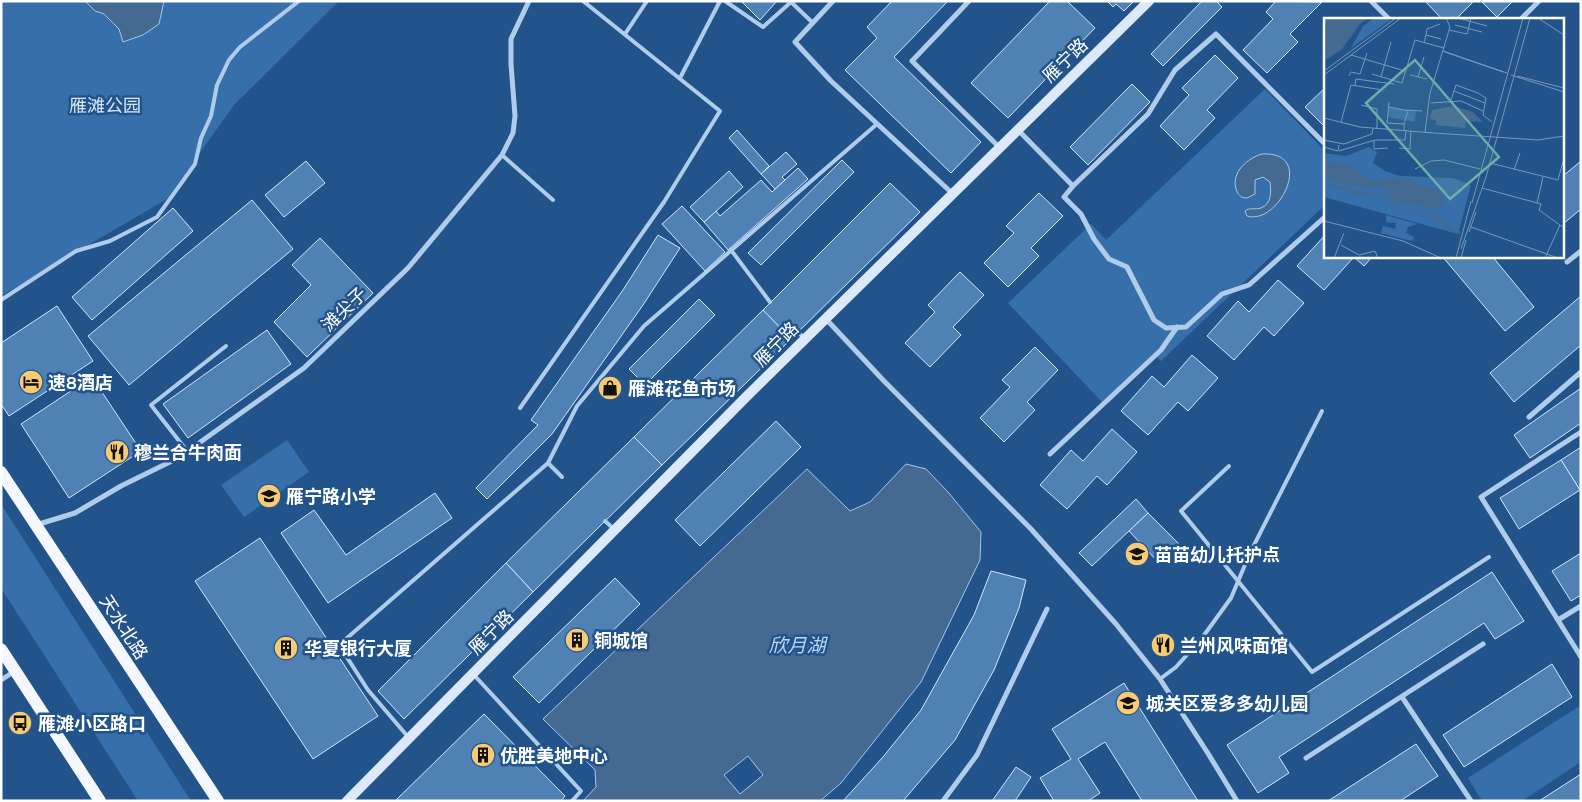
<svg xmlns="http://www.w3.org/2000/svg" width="1582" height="802" viewBox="0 0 1582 802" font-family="Mulish,'Noto Sans SC',sans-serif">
	<rect width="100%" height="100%" fill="#22548b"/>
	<g fill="#366fa9">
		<polygon points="1,1 339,1 234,105 167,199 1,296"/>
		<polygon points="1265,89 1326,152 1326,204 1161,361 1153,354 1102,402 1008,303 1091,224 1106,240"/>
		<polygon points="287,440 309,472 244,517 221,485"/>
		<polygon points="1,504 191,801 138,801 1,588"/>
		<polygon points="1581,705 1581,762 1522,801 1482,801 1468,778"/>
	</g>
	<g fill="#456a91" stroke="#a3c8ec" fill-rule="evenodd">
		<polygon points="85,1 164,1 159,24 143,35 123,42 119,29 104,14 95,11"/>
		<path d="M1262,154C1317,151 1278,226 1247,216L1245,211C1250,207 1255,210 1261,208C1272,204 1271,191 1270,182L1263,177L1255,180V194L1247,198C1241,198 1238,195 1236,189C1231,172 1248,158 1262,154Z"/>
		<path d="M906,464L926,469L948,492L981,532L980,560L921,682L841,783L820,801H583L596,787L595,770L543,719L807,469L850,511L870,502ZM748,756L763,775L740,794L724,775Z"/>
	</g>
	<g fill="#4f81b5" stroke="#d4e6f8">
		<polygon points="741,1 777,1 760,20"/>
		<polygon points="892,1 948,1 894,57 981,142 951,173 845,70 877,38 867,27"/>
		<polygon points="1050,1 1067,1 1095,28 1008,118 971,83"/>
		<polygon points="1107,1 1134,1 1124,11 1116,4 1113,7"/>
		<polygon points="1202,1 1216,1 1222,7 1163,66 1151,54"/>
		<polygon points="1276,1 1322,2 1290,34 1298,42 1267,73 1243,50 1273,19 1266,12"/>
		<polygon points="1425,1 1474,1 1456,19 1442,19"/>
		<polygon points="1481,1 1513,1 1497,17"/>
		<polygon points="1215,55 1238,78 1207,110 1215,118 1184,150 1160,126 1189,95 1182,88"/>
		<polygon points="1132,84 1150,102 1088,165 1070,147"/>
		<polygon points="1326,87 1326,128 1305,107"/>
		<polygon points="737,130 769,166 761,174 729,138"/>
		<polygon points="786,152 797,164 782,177 785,180 775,189 761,174"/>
		<polygon points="842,160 854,172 761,265 748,253"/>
		<polygon points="306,161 325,183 284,217 265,195"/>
		<polygon points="1581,161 1581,209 1563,224 1563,176"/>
		<polygon points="798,168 808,179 728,250 704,222 716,211 720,216 761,180 772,192"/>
		<polygon points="729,171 743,187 704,222 690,207"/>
		<polygon points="890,183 920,212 791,339 763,310"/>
		<polygon points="1039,193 1063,216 1031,248 1039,256 1008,287 984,263 1014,233 1006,226"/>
		<polygon points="252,200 293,249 129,385 88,336"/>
		<polygon points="682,206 725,252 705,271 662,224"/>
		<polygon points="173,208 193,231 92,320 72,297"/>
		<polygon points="1326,234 1326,256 1373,256 1364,266 1354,257 1324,290 1297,266"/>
		<polygon points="658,235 680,248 643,305 552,434 487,499 476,488 538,425 531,420 623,290"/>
		<polygon points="320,238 373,293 307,357 274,322 311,285 292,265"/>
		<polygon points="1442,256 1492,256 1534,307 1505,331"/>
		<polygon points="960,272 984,295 953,327 961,335 930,367 905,343 935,312 928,305"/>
		<polygon points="1278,280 1304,303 1274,336 1264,327 1234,360 1207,336 1238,301 1249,312"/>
		<polygon points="1581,296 1581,345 1514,402 1490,373"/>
		<polygon points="699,299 715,315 645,385 629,369"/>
		<polygon points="57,306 93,361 9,416 1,404 1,343"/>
		<polygon points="763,310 791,339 662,465 634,437"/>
		<polygon points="267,330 291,364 188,438 163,404"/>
		<polygon points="1035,347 1058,370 1027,402 1035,410 1004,442 980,418 1010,387 1002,380"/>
		<polygon points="1192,355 1218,378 1188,411 1178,402 1148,435 1121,411 1152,376 1164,387"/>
		<polygon points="92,377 141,451 69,498 21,424"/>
		<polygon points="1581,388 1581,423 1530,458 1514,435"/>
		<polygon points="776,421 801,447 700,546 675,520"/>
		<polygon points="1112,429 1137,452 1107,485 1097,476 1067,509 1040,485 1071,450 1083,461"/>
		<polygon points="634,437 662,465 533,592 506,563"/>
		<polygon points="1581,447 1581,490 1580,490 1561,460"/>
		<polygon points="1561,460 1580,490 1519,529 1500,498"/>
		<polygon points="435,493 452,518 328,603 281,533 314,510 346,555"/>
		<polygon points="1136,499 1148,513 1092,566 1079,553"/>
		<polygon points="1148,513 1179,544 1159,563 1129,531"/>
		<polygon points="260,538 378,716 313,759 195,581"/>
		<polygon points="1581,553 1581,595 1571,601 1552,571"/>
		<polygon points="506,563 533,592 404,719 378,691"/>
		<polygon points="991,571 1026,580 1019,608 994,670 955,740 903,801 843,801 883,757 921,710 974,615"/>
		<polygon points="1492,572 1524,621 1495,639 1484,623 1279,757 1289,773 1258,793 1227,745"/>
		<polygon points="615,578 640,604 539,703 513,677"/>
		<polygon points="1552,664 1572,697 1464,767 1443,735"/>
		<polygon points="1124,683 1198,801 1142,801 1105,742 1078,759 1100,793 1088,801 1054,801 1040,778 1071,759 1052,729"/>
		<polygon points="484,714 565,796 561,801 395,801"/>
		<polygon points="1416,744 1438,776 1400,801 1328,801"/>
		<polygon points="1016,767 1031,777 1015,801 992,801"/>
		<polygon points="1581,774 1581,801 1539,801"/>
	</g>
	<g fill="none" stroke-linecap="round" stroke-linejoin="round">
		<g stroke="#afcdeb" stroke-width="4">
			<polyline points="725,1 763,27 791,2 813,23"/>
			<polyline points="625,34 647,1"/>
			<polyline points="680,78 720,1"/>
			<polyline points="502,155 553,200"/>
			<polyline points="731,250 770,302"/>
			<polyline points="1,300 76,251 110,241 157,217 195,164 201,138 211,116 217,85 229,60 240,47 299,1"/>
			<polyline points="798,332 805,339"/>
			<polyline points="520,408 664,202 720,111 583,1"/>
			<polyline points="187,451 151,405 226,346"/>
			<polyline points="548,463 562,477"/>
			<polyline points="1229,466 1181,511 1312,672 1489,557"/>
			<polyline points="605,521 615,530"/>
			<polyline points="474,675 581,791 572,801"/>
			<polyline points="1160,679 1176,667 1202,638 1231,598 1250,553 1322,411"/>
			<polyline points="409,738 368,690 339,645 548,463 577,406 644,326 877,124"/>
		</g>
		<g stroke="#afcdeb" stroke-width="5">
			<polyline points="833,1 795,42 831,81 953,194"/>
			<polyline points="969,1 912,61 1000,148"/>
			<polyline points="1371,1 1389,19"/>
			<polyline points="1521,19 1539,1"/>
			<polyline points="1018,130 1073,186 1148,114 1175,70 1216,34 1326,145"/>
			<polyline points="1073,186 1064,197 1081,214 1094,239 1109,259 1127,267 1154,320 1166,328 1186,327 1222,294 1249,285 1326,216"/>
			<polyline points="1567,262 1581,251"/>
			<polyline points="826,319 884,381 1031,529 1116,624 1160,679 1209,755 1237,801"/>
			<polyline points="1529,417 1581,372"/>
			<polyline points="1581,432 1481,497 1581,657"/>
			<polyline points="1050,454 1161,350 1177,327"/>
			<polyline points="36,525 75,513 121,486 178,458 304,368 408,268 502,155 513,133 515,116 511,64 511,39 529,1"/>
			<polyline points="1558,620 1581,606"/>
			<polyline points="1,680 15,671"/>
			<polyline points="1402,697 1471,801"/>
			<polyline points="1306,758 1483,644"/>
			<polyline points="943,801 977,755 1047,609"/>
		</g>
		<polyline stroke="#dbe9f9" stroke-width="10" points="347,801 746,397 1149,1"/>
		<g stroke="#f4f8fe" stroke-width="12">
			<polyline points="1,472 218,801"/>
			<polyline points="1,649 100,801"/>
		</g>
	</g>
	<defs>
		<g id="hotel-disc" transform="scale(1.25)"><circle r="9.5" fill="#f7cb71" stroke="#22548b"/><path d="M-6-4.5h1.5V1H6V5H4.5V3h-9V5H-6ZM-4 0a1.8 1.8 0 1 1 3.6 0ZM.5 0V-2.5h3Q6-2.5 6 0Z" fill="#111"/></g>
		<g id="shop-disc" transform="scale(1.25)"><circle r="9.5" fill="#f7cb71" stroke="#22548b"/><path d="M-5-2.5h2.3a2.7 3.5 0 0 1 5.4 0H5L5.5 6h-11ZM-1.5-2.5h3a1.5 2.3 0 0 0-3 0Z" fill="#111"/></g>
		<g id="restaurant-disc" transform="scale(1.25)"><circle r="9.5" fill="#f7cb71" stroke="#22548b"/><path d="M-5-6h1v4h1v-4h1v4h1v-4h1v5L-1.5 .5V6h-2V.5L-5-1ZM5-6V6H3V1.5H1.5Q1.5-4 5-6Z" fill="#111"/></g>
		<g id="school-disc" transform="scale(1.25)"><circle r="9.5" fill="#f7cb71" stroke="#22548b"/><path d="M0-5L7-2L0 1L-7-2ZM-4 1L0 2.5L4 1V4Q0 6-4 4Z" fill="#111"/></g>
		<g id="building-disc" transform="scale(1.25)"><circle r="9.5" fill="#f7cb71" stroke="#22548b"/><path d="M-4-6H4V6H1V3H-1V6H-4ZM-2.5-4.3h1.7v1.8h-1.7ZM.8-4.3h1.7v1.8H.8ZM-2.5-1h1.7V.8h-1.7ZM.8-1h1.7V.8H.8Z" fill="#111"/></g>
		<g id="bus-disc" transform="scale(1.25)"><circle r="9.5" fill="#f7cb71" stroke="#22548b"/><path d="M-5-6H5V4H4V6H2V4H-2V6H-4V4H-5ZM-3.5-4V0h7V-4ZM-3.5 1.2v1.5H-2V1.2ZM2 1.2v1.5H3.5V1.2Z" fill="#111"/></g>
	</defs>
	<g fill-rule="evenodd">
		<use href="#hotel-disc" x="31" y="382"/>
		<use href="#shop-disc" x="610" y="388"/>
		<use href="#restaurant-disc" x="117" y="452"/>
		<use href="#school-disc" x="269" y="496"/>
		<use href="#school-disc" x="1137" y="554"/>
		<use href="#building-disc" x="577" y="640"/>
		<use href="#restaurant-disc" x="1163" y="645"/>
		<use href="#building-disc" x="286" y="648"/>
		<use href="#school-disc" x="1128" y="703"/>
		<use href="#bus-disc" x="20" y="723"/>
		<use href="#building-disc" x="483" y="755"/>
	</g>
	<g text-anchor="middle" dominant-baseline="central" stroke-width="5" stroke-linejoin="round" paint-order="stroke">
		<g font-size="18" fill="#fff" stroke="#22548b">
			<text transform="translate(1065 60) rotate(-44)">雁宁路</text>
			<text transform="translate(344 309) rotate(-44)">滩尖子</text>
			<text transform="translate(776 344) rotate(-45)">雁宁路</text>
			<text transform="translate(124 627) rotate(57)">天水北路</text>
			<text transform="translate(491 632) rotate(-45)">雁宁路</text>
		</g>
		<g font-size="18" fill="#d4e6f8" stroke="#22548b">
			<text x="105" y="105">雁滩公园</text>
		</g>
		<g font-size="18" font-weight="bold" fill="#fff" stroke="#22548b" text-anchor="start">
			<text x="48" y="382">速8酒店</text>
			<text x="628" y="388">雁滩花鱼市场</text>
			<text x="134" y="452">穆兰合牛肉面</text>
			<text x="286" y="496">雁宁路小学</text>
			<text x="1154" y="554">苗苗幼儿托护点</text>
			<text x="594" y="640">铜城馆</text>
			<text x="1180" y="645">兰州风味面馆</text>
			<text x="304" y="648">华夏银行大厦</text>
			<text x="1146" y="703">城关区爱多多幼儿园</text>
			<text x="38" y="723">雁滩小区路口</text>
			<text x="500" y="755">优胜美地中心</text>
		</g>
		<g font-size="19" font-style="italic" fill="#bbd7f2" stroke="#22548b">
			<text x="797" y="645">欣月湖</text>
		</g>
	</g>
	<g transform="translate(1324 18)">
		<rect width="240" height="240" fill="#22548b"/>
		<path d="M50,0H69L27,30L39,8ZM65,89L92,93L91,104L64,99ZM45,129L53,134L49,145L61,153L76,158L129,160L147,167L134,216L0,179V135L22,138ZM62,197L93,206L84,209L82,215L90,219L88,223L57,215L59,208L71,211L72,205L62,204Z" fill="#366fa9"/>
		<path d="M0,0H45L36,6L18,31L0,43ZM129,88L149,94L159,104L142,103L141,110L112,107V102L106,101L108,92ZM0,143L32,149L34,155L53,163L67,160L87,161L97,169L105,168L114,173L120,171L118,189L116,191L69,183L60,168L43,170L11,164L0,158ZM0,164L59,179L79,190L108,194L126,209L136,213V216L123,211L104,195L77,191L56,180L18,173Z" fill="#456a91"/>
		<path fill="none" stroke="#456a91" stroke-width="2.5" d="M0,18L23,0"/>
		<path fill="none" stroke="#7a98b9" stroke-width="1" d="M134,0L163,8M214,0L240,17M131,7L158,14M125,12L143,16L147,0M102,17L103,11L116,6M100,25L102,17L117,21M119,33L183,55M121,34L179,54M27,37L81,53M0,53L72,0M48,56L78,65L91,22L120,30M0,57L77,0M86,57L103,61M187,57L240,74M25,58L27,54L36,56L43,35M193,58L240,70M57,59L67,24M94,59L100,39M31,67L32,61L70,66M130,73L161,85M127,82L132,67L154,75L162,80L159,97L168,104M65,84L63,105L80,106V112M107,85L137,83L159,93M37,87L53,91V110M65,89L84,93L80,106M83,92L98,93M0,100L36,109L110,115L214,122L240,118M17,104L27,67L59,72M101,114L106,75L126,9L122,0M0,122L20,126L48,116L49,110M50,122V131L64,130M0,129L14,133L15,127M75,130L86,131L87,113M15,133L51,122H81L82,113M166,145L234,162L240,140M91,151L107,143L120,142L156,151M190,152L196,135M158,170L217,186L215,192L240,210M148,185L199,0M213,185L219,159M0,203L79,223L117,240M147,209L234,240M145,214L152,194M17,227L35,237L51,233L54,240M137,231L162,159L206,0M10,240L20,215M132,240L147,183M137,240L142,222M221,240L236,207"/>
		<path fill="#6fada8" fill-opacity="0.15" stroke="#6fada8" stroke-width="2.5" d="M91,42L175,139L126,181L42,85Z"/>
		<rect width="240" height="240" fill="none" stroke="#fff" stroke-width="2.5"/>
	</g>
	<rect width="1582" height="802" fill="none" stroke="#ffffff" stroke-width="5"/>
</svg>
